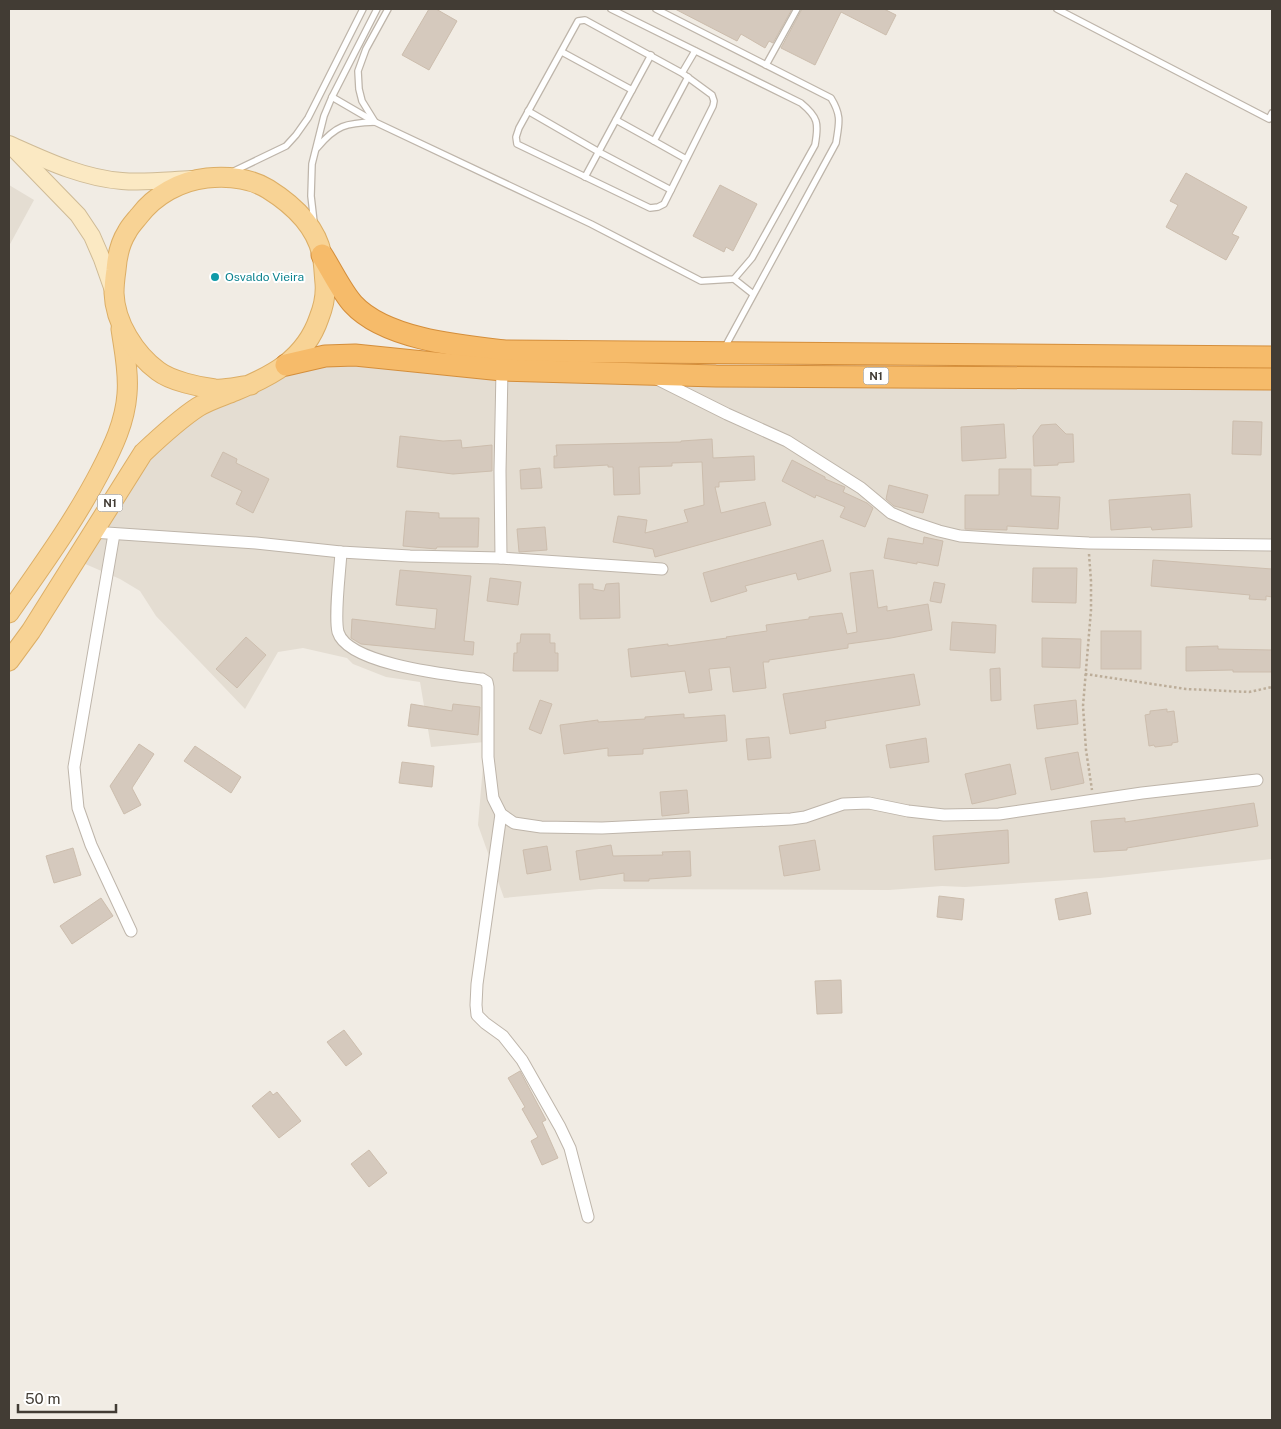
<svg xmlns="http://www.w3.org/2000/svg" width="1281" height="1429" viewBox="0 0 1281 1429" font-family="'Public Sans',sans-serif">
	<rect width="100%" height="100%" fill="#f1ece4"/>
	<g fill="#e4ddd2">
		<polygon points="9,185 34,200 9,246"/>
		<polygon points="333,358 1272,374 1272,859 1100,878 965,887 942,886 889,890 599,889 504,898 478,825 485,742 431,747 420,682 386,677 353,664 347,658 303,648 278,652 245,709 156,616 140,591 120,579 76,560 143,453 216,399"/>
	</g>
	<g fill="#d5c9bd" stroke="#ccbdad">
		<polygon points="429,9 436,9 457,21 429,70 402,55"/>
		<polygon points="675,9 792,9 773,43 769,41 765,48 741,34 737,41"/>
		<polygon points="802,9 884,9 896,15 886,35 841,12 815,65 781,48"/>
		<polygon points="1186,173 1247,207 1232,234 1239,237 1226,260 1166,227 1178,205 1170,201"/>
		<polygon points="720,185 757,204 733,251 726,247 724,252 693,236"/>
		<polygon points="1233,421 1262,422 1261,455 1232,454"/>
		<polygon points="1004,424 1006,458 962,461 961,427"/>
		<polygon points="1056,424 1066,434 1073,434 1074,462 1058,463 1058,465 1034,466 1033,436 1041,425"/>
		<polygon points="400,436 443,441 461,440 462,448 492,445 492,471 453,474 397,467"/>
		<polygon points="712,439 713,458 754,456 755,480 719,482 719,487 715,487 721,513 765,502 771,525 655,557 653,549 613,542 618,516 647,520 645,533 688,522 684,510 704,505 702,462 672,463 672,466 639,467 640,494 614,495 613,467 608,467 608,465 554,468 554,456 557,456 556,445 681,442 681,441"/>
		<polygon points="223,452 237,459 236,463 269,479 253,513 236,504 242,491 211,476"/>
		<polygon points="792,460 825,477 825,479 845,487 843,492 867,503 873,508 865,527 840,517 845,507 816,495 815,498 782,481"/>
		<polygon points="540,468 542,488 521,489 520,470"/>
		<polygon points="999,469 1031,469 1031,496 1060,497 1058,529 1007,526 1007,530 965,529 965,495 999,495"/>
		<polygon points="889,485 928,495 923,513 894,506 886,499"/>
		<polygon points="1190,494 1192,527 1152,530 1151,527 1111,530 1109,500"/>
		<polygon points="406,511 439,513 439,518 479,518 478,547 437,547 436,549 403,546"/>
		<polygon points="545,527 547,550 519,552 517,529"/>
		<polygon points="924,537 943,541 938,566 917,562 917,564 884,558 888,538 923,544"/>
		<polygon points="823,540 831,571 798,580 796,573 745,586 747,591 711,602 703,573"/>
		<polygon points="1153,560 1272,569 1272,597 1266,596 1266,600 1249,599 1250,595 1151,586"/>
		<polygon points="1033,568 1077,568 1076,603 1032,602"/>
		<polygon points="400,570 471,576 464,641 474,642 473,655 361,644 351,638 352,619 435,629 437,609 396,605"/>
		<polygon points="873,570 878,608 887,606 887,611 928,604 932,630 891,638 848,644 848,648 769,660 769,662 763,662 766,688 733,692 730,667 709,669 712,690 689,693 685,671 631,677 628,649 668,644 668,646 727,638 726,637 767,631 766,625 809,619 809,617 842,613 847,634 857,632 850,573"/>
		<polygon points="490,578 521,582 518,605 487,601"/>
		<polygon points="934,582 945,584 941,603 930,601"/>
		<polygon points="619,583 620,618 580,619 579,584 593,584 593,589 604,591 606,584"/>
		<polygon points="952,622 996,625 995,653 950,650"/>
		<rect x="1101" y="631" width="40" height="38"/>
		<polygon points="521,634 550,634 550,643 555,643 555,653 558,653 558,671 513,671 514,653 517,653 517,643 520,643"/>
		<polygon points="246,637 266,655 237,688 216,669"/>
		<polygon points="1042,638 1081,639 1080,668 1042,667"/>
		<polygon points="1218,646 1218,649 1272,650 1272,672 1233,672 1233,670 1186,671 1186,647"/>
		<polygon points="1000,668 1001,700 991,701 990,669"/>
		<polygon points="914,674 920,705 825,721 826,728 790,734 783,694"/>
		<polygon points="540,700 552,704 541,734 529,729"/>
		<polygon points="1076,700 1078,724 1037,729 1034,705"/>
		<polygon points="411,704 452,711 453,704 480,707 478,735 408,726"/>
		<polygon points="1167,709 1167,712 1174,711 1178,742 1172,743 1172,745 1155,747 1154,745 1149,746 1145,715 1150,714 1150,711"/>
		<polygon points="684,714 684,718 725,715 727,741 643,749 643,754 608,756 608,748 564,754 560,725 598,720 598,722 645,719 645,717"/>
		<polygon points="769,737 771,758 748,760 746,739"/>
		<polygon points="926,738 929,762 890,768 886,745"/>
		<polygon points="139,744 154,754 132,788 141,805 124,814 110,786"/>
		<polygon points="195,746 241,777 231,793 184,761"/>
		<polygon points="1078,752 1084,783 1051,790 1045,758"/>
		<polygon points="402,762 434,766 432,787 399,783"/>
		<polygon points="1010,764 1016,794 972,804 965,774"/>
		<polygon points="687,790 689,813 662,816 660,792"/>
		<polygon points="1254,803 1258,826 1127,848 1127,850 1094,852 1091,821 1125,818 1125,822"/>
		<polygon points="1008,830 1009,863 935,870 933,836"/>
		<polygon points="815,840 820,870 784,876 779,846"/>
		<polygon points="611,845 613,856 663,855 662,852 690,851 691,876 649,879 649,881 624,881 624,873 580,880 576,851"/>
		<polygon points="547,846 551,870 527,874 523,850"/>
		<polygon points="73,848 81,875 54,883 46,856"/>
		<polygon points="1087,892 1091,914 1059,920 1055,899"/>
		<polygon points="939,896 964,899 962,920 937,917"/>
		<polygon points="101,898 113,916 72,944 60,926"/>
		<polygon points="841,980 842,1013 817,1014 815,981"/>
		<polygon points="344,1030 362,1054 346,1066 327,1042"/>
		<polygon points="520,1071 546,1120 542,1122 558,1158 542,1165 531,1141 538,1137 522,1109 525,1107 508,1078"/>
		<polygon points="270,1091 273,1095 277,1092 301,1121 279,1138 252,1106"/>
		<polygon points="369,1150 387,1173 369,1187 351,1164"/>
	</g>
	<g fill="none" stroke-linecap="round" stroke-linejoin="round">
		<g stroke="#beb5aa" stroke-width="8">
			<g id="lane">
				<path d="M656,9L831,98C842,116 839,123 836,143L725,347"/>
				<polyline points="1057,9 1269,119 1272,113"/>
				<polyline points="562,52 632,90"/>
				<polyline points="766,65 797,9"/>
				<polyline points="682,73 585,20 578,21 519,128 516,137 517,144 650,208 658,207 664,204 713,106 714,101 712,95 682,73 695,51"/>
				<path d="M332,97L375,122L591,224L701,281L734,279L752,258L815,145C819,123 818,117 801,103L611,9"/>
				<polyline points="528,111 599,152 671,190"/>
				<polyline points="616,120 654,141"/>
				<path d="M317,148C336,125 346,123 375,122L362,101L359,89L358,71L366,49L388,9"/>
				<polyline points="686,159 654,141 688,77"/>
				<polyline points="232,172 286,146 296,135 308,118 363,9"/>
				<polyline points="585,177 651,55"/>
				<polyline points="314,222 311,196 312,164 324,116 332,97 377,9"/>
				<polyline points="734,279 753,294"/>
			</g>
		</g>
		<g stroke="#beb5aa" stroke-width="13">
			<g id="street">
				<polyline points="657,379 727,414 787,441 861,488 891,513 912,522 939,531 960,536 1006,539 1089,543 1272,545"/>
				<polyline points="92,532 256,543 341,552 410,556 501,558 662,569"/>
				<polyline points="114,534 74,767 78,808 91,845 131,931"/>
				<path d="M341,552C340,572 334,615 338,632C348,665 452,675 482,679L487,682L488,687V757L493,798L501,814L514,823L541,827L602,828L791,819L805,817L843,804L869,803L908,811L944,815L999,814L1142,793L1257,780"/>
				<polyline points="501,558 500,471 502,370"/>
				<polyline points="501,814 477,984 476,1005 477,1015 485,1023 503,1036 522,1060 560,1127 570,1148 588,1217"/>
			</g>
		</g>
		<g stroke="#cfbb96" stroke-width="18">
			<g id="secondary">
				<path d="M9,144C45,160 82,178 122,181C144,183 169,180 191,179"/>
				<polyline points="14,149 78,215 92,236 102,259 114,293"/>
			</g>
		</g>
		<g stroke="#dcae66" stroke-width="21">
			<g id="primary">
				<path d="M9,613C41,567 74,522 100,472C113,447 125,422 127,394C129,372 124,350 121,329"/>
				<path d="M9,661L31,631L143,453C160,437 178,420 198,407C209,400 223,396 235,391C272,376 305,359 319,318C323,308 326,295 325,283C324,274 324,264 322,255C316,226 292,204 268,189C250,178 228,176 207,178C180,181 155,195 139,216C135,221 130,226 127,232C120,243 117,257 116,270C115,277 114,286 114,293C115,323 135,354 158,371C171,381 199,387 215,389C226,390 240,386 251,385"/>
			</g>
		</g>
		<g stroke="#d48e3b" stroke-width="23">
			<g id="highway">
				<path d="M322,255C331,269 342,292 353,304C385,339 460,346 505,351L1272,357"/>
				<polyline points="286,365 325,356 355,355 502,370 716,376 1272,379"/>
			</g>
		</g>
		<g stroke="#bcad99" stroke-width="2.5" stroke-dasharray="2.5 2.5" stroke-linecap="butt">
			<polyline points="1089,554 1091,581 1091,610 1083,706 1086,750 1092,790"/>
			<polyline points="1085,674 1186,689 1249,692 1272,687"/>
		</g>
		<use href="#lane" stroke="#fff" stroke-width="5.5"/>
		<use href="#street" stroke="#fff" stroke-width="11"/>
		<use href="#secondary" stroke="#fbe9c3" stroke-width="16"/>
		<use href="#primary" stroke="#f8d395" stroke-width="19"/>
		<use href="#highway" stroke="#f6bb6a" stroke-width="21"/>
	</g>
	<circle fill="#0f9aa8" stroke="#fff" stroke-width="2" cx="215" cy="277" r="5"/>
	<g text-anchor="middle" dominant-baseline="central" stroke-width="4" stroke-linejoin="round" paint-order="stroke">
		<g fill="#fff" stroke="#7b7671" stroke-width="1">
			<rect x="863.5" y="367.5" width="25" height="17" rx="4"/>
			<rect x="97.5" y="494.5" width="25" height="17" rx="4"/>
		</g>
		<g font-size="11" font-weight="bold" fill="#423c34">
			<text x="876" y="376">N1</text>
			<text x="110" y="503">N1</text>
		</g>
		<g font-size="12" fill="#0d838f" stroke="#fff" text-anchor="start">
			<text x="225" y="277">Osvaldo Vieira</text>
		</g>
	</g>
	<rect width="1281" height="1429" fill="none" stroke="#423c34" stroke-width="20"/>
	<path d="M18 1404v8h98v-8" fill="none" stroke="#423c34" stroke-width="2.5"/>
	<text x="25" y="1404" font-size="15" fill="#423c34" stroke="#ffffff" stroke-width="4" paint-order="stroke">50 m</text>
</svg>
